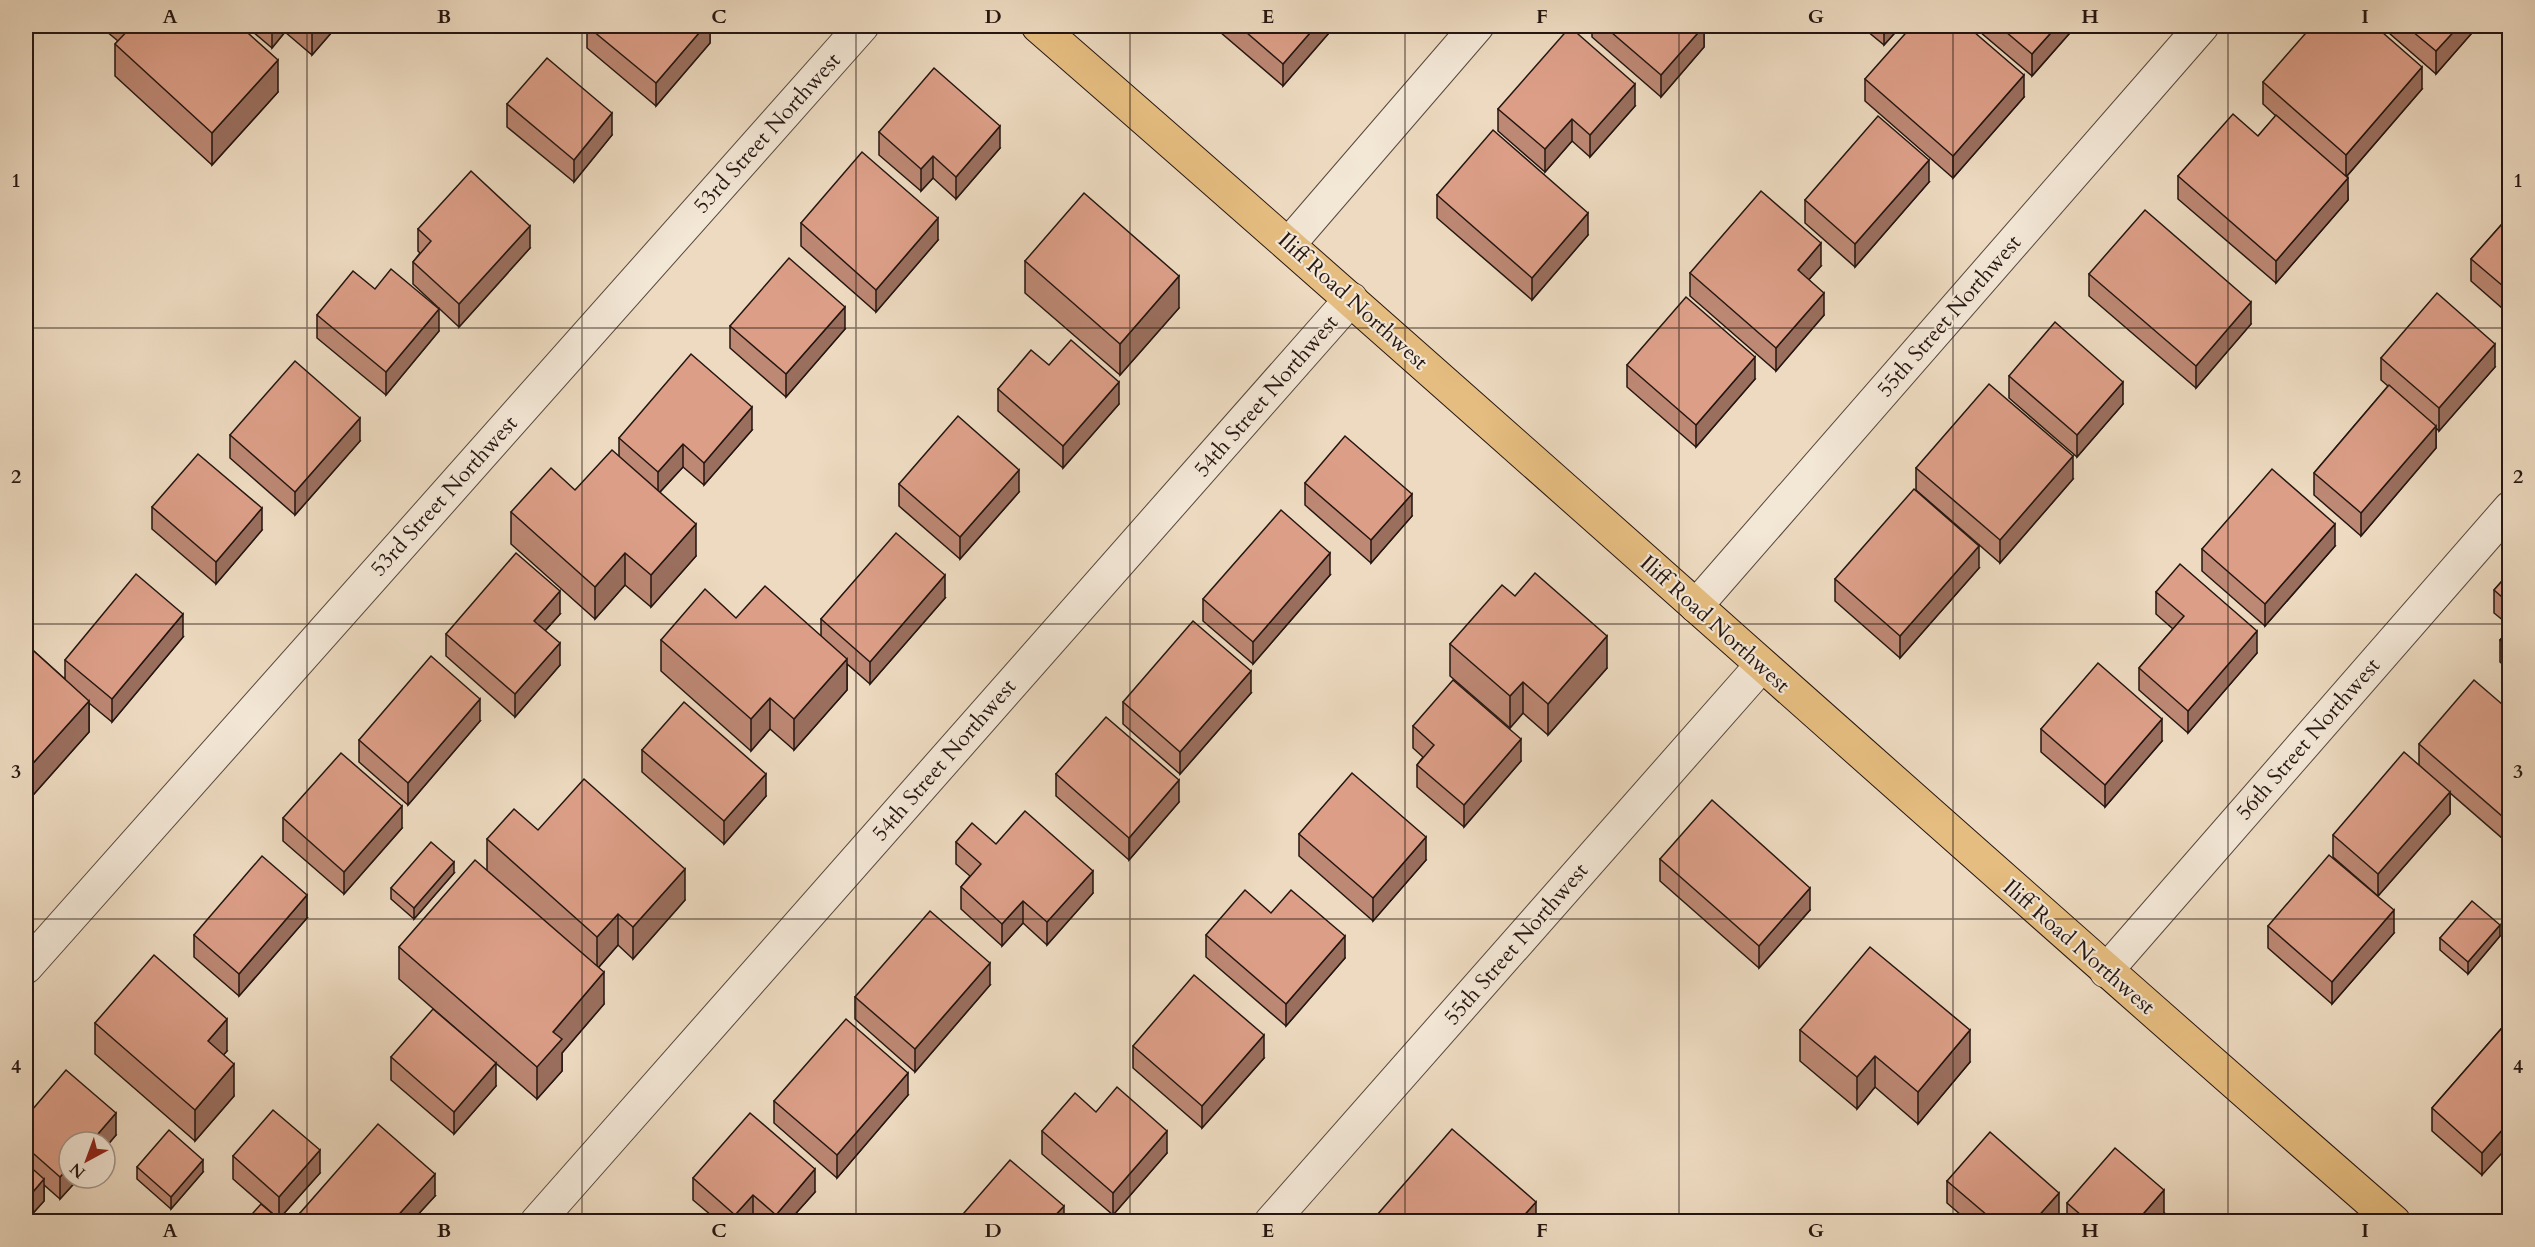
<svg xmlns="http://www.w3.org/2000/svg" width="2535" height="1247" viewBox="0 0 2535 1247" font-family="Cardo,serif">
	<rect width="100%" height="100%" fill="#eddac0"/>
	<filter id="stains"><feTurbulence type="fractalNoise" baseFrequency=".00333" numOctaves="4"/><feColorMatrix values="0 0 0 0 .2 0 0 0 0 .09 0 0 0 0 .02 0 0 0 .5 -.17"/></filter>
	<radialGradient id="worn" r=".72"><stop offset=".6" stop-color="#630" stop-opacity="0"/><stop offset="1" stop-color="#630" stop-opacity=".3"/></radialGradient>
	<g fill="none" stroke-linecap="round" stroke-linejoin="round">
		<g stroke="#57473d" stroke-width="35">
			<g id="minor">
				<polyline points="1289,244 1477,26"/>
				<polyline points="1696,606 2202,26"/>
				<polyline points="26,967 862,26"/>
				<polyline points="2106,971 2510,508"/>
				<polyline points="537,1222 1351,299"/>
				<polyline points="1271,1222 1761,666"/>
			</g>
		</g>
		<g stroke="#251611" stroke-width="35">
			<path id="major" d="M1038,26C1493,421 1939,826 2394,1222"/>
		</g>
		<use href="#minor" stroke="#f3e7d6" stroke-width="33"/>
		<use href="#major" stroke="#e6bd80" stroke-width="33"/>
	</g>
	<g fill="#bd8874" stroke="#251611" stroke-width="1.5">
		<polygon points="100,26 240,26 278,92 212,165 115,76 115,44 118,41"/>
		<polygon points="246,26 332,26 332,32 312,55 285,32 272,48"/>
		<polygon points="587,26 710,26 710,43 656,106 587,48"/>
		<polygon points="1213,26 1335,26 1283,86"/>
		<polygon points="1592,26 1704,26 1704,47 1661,97 1592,37"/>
		<polygon points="1861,26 1901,26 1884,45"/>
		<polygon points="1973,26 2076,26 2032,76"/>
		<polygon points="2381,26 2478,26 2436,74"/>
		<polygon points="1865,79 2024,97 1953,178 1865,101"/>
		<polygon points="2263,82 2422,89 2347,176 2348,200 2276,283 2178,199 2178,176 2258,136 2276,116 2263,104"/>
		<polygon points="507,104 612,135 574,182 507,127"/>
		<polygon points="1635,106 1590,157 1572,141 1545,172 1498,131 1498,109"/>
		<polygon points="879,132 1000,148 956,199 933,178 921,191 879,155"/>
		<polygon points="1929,182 1855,267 1805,223 1805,200"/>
		<polygon points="1437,195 1588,235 1532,300 1437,218"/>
		<polygon points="2510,215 2510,315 2471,281 2471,259"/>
		<polygon points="801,223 938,240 876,312 801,246"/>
		<polygon points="418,229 530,248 459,327 413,284 413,262 420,253 418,251"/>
		<polygon points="1025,261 1179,308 1120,375 1025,293"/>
		<polygon points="1821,266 1809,279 1824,315 1776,371 1690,296 1690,273"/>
		<polygon points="2089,274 2251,324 2196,388 2089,296"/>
		<polygon points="375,289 439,331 386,395 317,338 317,315"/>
		<polygon points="730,326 845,329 786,397 730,348"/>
		<polygon points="2381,358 2495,367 2439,431 2436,428 2436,448 2361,536 2314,495 2314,473 2388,386 2381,380"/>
		<polygon points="1049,365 1119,404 1063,468 998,411 998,389"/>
		<polygon points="1627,365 1755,379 1696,447 1627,387"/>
		<polygon points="2009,376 2123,404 2077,457 2009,398"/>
		<polygon points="752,430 704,485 683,467 660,492 696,556 651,607 625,585 595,619 511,544 511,512 575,490 619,456 619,438"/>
		<polygon points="230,435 360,441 295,515 230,458"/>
		<polygon points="1916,468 2073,479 2000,563 1916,490"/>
		<polygon points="1305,483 1412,516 1371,563 1305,505"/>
		<polygon points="899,484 1019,492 960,559 899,506"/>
		<polygon points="152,507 262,530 216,584 152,529"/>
		<polygon points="2335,546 2265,626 2202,571 2202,549"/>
		<polygon points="1979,568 1900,658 1835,601 1835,579"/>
		<polygon points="2510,572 2510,626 2494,613 2494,590"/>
		<polygon points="1330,575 1253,664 1203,621 1203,599"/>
		<polygon points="2156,592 2257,653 2188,733 2139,690 2139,668 2173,629 2156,614"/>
		<polygon points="1515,596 1607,668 1548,735 1523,713 1510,728 1450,676 1450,644"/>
		<polygon points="945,598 870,684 847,664 847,690 794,750 770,729 751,751 661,671 661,640 736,618 821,636 821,619"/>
		<polygon points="560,614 545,631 560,665 515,717 446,656 446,634"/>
		<polygon points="2510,629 2510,671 2500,662 2500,640"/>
		<polygon points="183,637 112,722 89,703 89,732 26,803 26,644 65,679 65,660"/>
		<polygon points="1251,693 1180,774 1123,724 1123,702"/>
		<polygon points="2510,711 2510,845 2450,793 2450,814 2378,896 2333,857 2333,835 2419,765 2419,744"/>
		<polygon points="480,721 408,805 359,762 359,740"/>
		<polygon points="1413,726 1521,761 1464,827 1417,787 1417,765 1423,757 1413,748"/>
		<polygon points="2041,729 2162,741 2105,807 2041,752"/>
		<polygon points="642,750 766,796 724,844 642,772"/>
		<polygon points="1056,774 1179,802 1129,860 1056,796"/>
		<polygon points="283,818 402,828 344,894 283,841"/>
		<polygon points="538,830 685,900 633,959 618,945 599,967 604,1004 562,1053 562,1071 537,1099 399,979 399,947 487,870 487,839"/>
		<polygon points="1299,834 1426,860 1373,921 1299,856"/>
		<polygon points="956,842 996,844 1093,893 1047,945 1023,923 1002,946 961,909 961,887 970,876 956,864"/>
		<polygon points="1660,859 1810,910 1759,968 1660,881"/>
		<polygon points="454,873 414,919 391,899 391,888"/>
		<polygon points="1271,913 1345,958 1286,1026 1206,957 1206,935"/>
		<polygon points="307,918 239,996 194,957 194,935"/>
		<polygon points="2268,926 2394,933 2332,1004 2268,948"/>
		<polygon points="2500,936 2468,974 2440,950 2440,938"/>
		<polygon points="990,985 915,1072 855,1019 855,997"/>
		<polygon points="2508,1021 2482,1175 2432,1131 2432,1108"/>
		<polygon points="95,1023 227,1051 223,1055 234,1096 195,1141 95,1054"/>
		<polygon points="1800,1030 1970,1062 1918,1124 1875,1087 1857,1109 1800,1061"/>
		<polygon points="1133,1046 1264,1058 1202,1128 1133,1068"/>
		<polygon points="391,1057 496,1086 454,1134 391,1080"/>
		<polygon points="908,1095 837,1178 774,1123 774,1101"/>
		<polygon points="1096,1112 1167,1153 1113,1215 1042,1154 1042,1131"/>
		<polygon points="26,1117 116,1135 105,1148 105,1142 69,1178 79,1178 60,1199 44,1185 44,1201 26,1221"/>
		<polygon points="233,1156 320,1173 279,1219 233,1179"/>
		<polygon points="137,1167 203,1172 171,1209 137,1179"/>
		<polygon points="693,1178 815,1192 789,1221 758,1221 753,1217 749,1221 718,1221 693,1200"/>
		<polygon points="1947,1181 2059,1215 2054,1221 1968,1221 1947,1203"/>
		<polygon points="435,1196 412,1221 300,1221 300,1213"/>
		<polygon points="2067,1203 2164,1213 2156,1221 2067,1221"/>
		<polygon points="1377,1215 1536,1221 1377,1221"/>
	</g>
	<g fill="#9a6f5e" stroke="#251611" stroke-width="1.5">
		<polygon points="272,26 285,26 285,32 272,48"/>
		<polygon points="312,26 332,26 332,32 312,55"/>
		<polygon points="705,26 710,26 710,43 656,106 656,83"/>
		<polygon points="1316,26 1335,26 1283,86 1283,64"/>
		<polygon points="1704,26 1704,47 1661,97 1661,75"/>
		<polygon points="1891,26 1901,26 1884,45 1884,34"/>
		<polygon points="2057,26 2076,26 2032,76 2032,54"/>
		<polygon points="2459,26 2478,26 2436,74 2436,51"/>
		<polygon points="278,60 278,92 212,165 212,133"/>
		<polygon points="2422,67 2422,89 2346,177 2346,155"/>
		<polygon points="2024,75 2024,97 1953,178 1953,156"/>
		<polygon points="1635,84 1635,106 1590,157 1590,135"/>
		<polygon points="612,113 612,135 574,182 574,160"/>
		<polygon points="1572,119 1572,141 1545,172 1545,149"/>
		<polygon points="1000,126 1000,148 956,199 956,177"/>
		<polygon points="933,156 933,178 921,191 921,169"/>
		<polygon points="1929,160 1929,182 1855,267 1855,244"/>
		<polygon points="2348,178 2348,200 2276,283 2276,261"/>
		<polygon points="1588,213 1588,235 1532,300 1532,278"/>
		<polygon points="938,218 938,240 876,312 876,290"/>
		<polygon points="530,226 530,248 459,327 459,304"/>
		<polygon points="1821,243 1821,266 1798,292 1798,270"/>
		<polygon points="1179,276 1179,308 1120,375 1120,344"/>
		<polygon points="1824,293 1824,315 1776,371 1776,348"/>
		<polygon points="2251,302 2251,324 2196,388 2196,366"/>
		<polygon points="845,307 845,329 786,397 786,374"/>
		<polygon points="439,309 439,331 386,395 386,372"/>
		<polygon points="2495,344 2495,367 2439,431 2439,408"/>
		<polygon points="1755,357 1755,379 1696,447 1696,425"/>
		<polygon points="1119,382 1119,404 1063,468 1063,446"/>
		<polygon points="2123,382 2123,404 2077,457 2077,435"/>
		<polygon points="752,407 752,430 704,485 704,463"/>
		<polygon points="360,418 360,441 295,515 295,492"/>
		<polygon points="2436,426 2436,448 2361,536 2361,513"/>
		<polygon points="683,444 683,467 658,494 658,472"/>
		<polygon points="2073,456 2073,479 2000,563 2000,540"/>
		<polygon points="1019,470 1019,492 960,559 960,537"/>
		<polygon points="1412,494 1412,516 1371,563 1371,540"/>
		<polygon points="262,508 262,530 216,584 216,562"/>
		<polygon points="696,524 696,556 651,607 651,575"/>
		<polygon points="2335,524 2335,546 2265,626 2265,604"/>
		<polygon points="1979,546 1979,568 1900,658 1900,636"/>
		<polygon points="625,553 625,585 595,619 595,587"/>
		<polygon points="1330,553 1330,575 1253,664 1253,642"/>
		<polygon points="945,575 945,598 870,684 870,662"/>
		<polygon points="560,591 560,614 534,643 534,621"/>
		<polygon points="183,614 183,637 112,722 112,699"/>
		<polygon points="2257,631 2257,653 2188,733 2188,711"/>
		<polygon points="1607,636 1607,668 1548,735 1548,704"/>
		<polygon points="560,643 560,665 515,717 515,694"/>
		<polygon points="847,659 847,690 794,750 794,719"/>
		<polygon points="1251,671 1251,693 1180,774 1180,752"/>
		<polygon points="1523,682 1523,713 1510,728 1510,696"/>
		<polygon points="770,698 770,729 751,751 751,719"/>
		<polygon points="480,699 480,721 408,805 408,783"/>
		<polygon points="89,701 89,732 26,803 26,771"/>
		<polygon points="2162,719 2162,741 2105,807 2105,785"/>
		<polygon points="1521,739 1521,761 1464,827 1464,805"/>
		<polygon points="766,774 766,796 724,844 724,821"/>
		<polygon points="1179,780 1179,802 1129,860 1129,838"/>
		<polygon points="2450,792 2450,814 2378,896 2378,874"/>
		<polygon points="402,806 402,828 344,894 344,872"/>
		<polygon points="1426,837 1426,860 1373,921 1373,898"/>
		<polygon points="454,862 454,873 414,919 414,908"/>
		<polygon points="685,869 685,900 633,959 633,927"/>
		<polygon points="1093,871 1093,893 1047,945 1047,922"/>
		<polygon points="1810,888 1810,910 1759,968 1759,946"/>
		<polygon points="307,895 307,918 239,996 239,974"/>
		<polygon points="1023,901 1023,923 1002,946 1002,924"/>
		<polygon points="2394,910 2394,933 2332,1004 2332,982"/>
		<polygon points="618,914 618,945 597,969 597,937"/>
		<polygon points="2500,925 2500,936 2468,974 2468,962"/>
		<polygon points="1345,936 1345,958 1286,1026 1286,1004"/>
		<polygon points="990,963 990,985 915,1072 915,1049"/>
		<polygon points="604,972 604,1004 562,1053 562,1071 537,1099 537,1067 553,1032"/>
		<polygon points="227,1019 227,1051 208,1073 208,1041"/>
		<polygon points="1970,1030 1970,1062 1918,1124 1918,1092"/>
		<polygon points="1264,1035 1264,1058 1202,1128 1202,1106"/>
		<polygon points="1875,1056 1875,1087 1857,1109 1857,1077"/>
		<polygon points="496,1063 496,1086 454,1134 454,1112"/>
		<polygon points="234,1064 234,1096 195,1141 195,1110"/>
		<polygon points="908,1073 908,1095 837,1178 837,1155"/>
		<polygon points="116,1113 116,1135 105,1148 105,1142 91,1142"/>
		<polygon points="2510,1121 2510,1144 2482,1175 2482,1153"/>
		<polygon points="1167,1131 1167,1153 1113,1215 1113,1193"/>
		<polygon points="320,1150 320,1173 279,1219 279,1197"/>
		<polygon points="203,1160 203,1172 171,1209 171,1197"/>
		<polygon points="69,1167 69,1178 79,1178 60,1199 60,1177"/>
		<polygon points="815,1169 815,1192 789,1221 776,1221 776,1215"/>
		<polygon points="435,1174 435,1196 412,1221 393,1221"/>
		<polygon points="44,1179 44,1201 26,1221 26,1200"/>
		<polygon points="2164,1190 2164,1213 2156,1221 2137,1221"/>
		<polygon points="2059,1193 2059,1215 2054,1221 2034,1221"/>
		<polygon points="753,1195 753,1217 749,1221 735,1221 735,1215"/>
		<polygon points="1536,1202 1536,1221 1519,1221"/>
		<polygon points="1064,1206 1064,1221 1050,1221"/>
	</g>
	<g fill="#dc9e87" stroke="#251611" stroke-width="1.5">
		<polygon points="132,26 240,26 278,60 212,133 115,44"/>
		<polygon points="587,26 705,26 656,83"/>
		<polygon points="1239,26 1316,26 1283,64"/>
		<polygon points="1604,26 1704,26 1661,75"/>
		<polygon points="1874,26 1891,26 1884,34"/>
		<polygon points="1912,26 1967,26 2024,75 1953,156 1865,79"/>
		<polygon points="1999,26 2057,26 2032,54"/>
		<polygon points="2312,26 2375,26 2422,67 2346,155 2263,82"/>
		<polygon points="2406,26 2459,26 2436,51"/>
		<polygon points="1570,27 1635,84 1590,135 1572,119 1545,149 1498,109"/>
		<polygon points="547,58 612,113 574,160 507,104"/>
		<polygon points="934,68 1000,126 956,177 933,156 921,169 879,132"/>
		<polygon points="2233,114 2258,136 2276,115 2348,178 2276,261 2178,176"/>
		<polygon points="1878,116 1929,160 1855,244 1805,200"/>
		<polygon points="1493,130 1588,213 1532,278 1437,195"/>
		<polygon points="862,152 938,218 876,290 801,223"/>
		<polygon points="471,171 530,226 459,304 413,262 431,241 418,229"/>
		<polygon points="1761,191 1821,243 1798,270 1824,293 1776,348 1690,273"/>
		<polygon points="1084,193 1179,276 1120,344 1025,261"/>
		<polygon points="2145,210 2251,302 2196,366 2089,274"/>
		<polygon points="2510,215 2510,292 2471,259"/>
		<polygon points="789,258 845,307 786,374 730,326"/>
		<polygon points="391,269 439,309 386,372 317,315 353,271 375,289"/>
		<polygon points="2437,293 2495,344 2439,408 2381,358"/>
		<polygon points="1686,297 1755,357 1696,425 1627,365"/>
		<polygon points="2055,322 2123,382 2077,435 2009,376"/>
		<polygon points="1071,340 1119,382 1063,446 998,389 1031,350 1049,365"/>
		<polygon points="691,354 752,407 704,463 683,444 658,472 619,438"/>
		<polygon points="295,361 360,418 295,492 230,435"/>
		<polygon points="1989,384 2073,456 2000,540 1916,468"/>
		<polygon points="2389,385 2436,426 2361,513 2314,473"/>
		<polygon points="958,416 1019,470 960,537 899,484"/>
		<polygon points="1345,436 1412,494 1371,540 1305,483"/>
		<polygon points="612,450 696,524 651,575 625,553 595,587 511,512 551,468 575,490"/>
		<polygon points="198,454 262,508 216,562 152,507"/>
		<polygon points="2272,469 2335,524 2265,604 2202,549"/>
		<polygon points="1914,489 1979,546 1900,636 1835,579"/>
		<polygon points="1281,510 1330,553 1253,642 1203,599"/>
		<polygon points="896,533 945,575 870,662 821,619"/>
		<polygon points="516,553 560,591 534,621 560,643 515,694 446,634"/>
		<polygon points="2180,564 2257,631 2188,711 2139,668 2184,616 2156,592"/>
		<polygon points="2510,572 2510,604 2494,590"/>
		<polygon points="1535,573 1607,636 1548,704 1523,682 1510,696 1450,644 1502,585 1515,596"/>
		<polygon points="136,574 183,614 112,699 65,660"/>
		<polygon points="765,586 847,659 794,719 770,698 751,719 661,640 705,589 736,618"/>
		<polygon points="1193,621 1251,671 1180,752 1123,702"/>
		<polygon points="2510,629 2510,649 2500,640"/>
		<polygon points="26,644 89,701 26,771"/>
		<polygon points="431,656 480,699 408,783 359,740"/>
		<polygon points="2098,663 2162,719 2105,785 2041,729"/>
		<polygon points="1453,680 1521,739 1464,805 1417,765 1434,745 1413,726"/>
		<polygon points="2474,680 2510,711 2510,823 2419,744"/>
		<polygon points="684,702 766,774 724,821 642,750"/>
		<polygon points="1106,717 1179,780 1129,838 1056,774"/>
		<polygon points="2404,752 2450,792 2378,874 2333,835"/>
		<polygon points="341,753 402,806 344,872 283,818"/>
		<polygon points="1352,773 1426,837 1373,898 1299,834"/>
		<polygon points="584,779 685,869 633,927 618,914 597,937 487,839 514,809 538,830"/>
		<polygon points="1712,800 1810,888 1759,946 1660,859"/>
		<polygon points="1025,811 1093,871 1047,922 1023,901 1002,924 961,887 981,864 956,842 972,823 996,844"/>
		<polygon points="431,842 454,862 414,908 391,888"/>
		<polygon points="2329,855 2394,910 2332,982 2268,926"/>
		<polygon points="262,856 307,895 239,974 194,935"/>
		<polygon points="475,860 604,972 553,1032 562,1039 537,1067 399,947"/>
		<polygon points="1245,890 1271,913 1291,890 1345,936 1286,1004 1206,935"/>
		<polygon points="2472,901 2500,925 2468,962 2440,938"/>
		<polygon points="930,911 990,963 915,1049 855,997"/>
		<polygon points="1870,947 1970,1030 1918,1092 1875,1056 1857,1077 1800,1030"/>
		<polygon points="154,955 227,1019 208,1041 234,1064 195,1110 95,1023"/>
		<polygon points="1194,975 1264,1035 1202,1106 1133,1046"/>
		<polygon points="433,1009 496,1063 454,1112 391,1057"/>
		<polygon points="846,1019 908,1073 837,1155 774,1101"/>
		<polygon points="2508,1021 2510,1022 2510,1121 2482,1153 2432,1108"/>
		<polygon points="66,1070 116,1113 91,1142 69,1142 69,1167 60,1177 26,1147 26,1117"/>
		<polygon points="1117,1087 1167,1131 1113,1193 1042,1131 1075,1093 1096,1112"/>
		<polygon points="273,1110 320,1150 279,1197 233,1156"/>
		<polygon points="750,1113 815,1169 776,1215 753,1195 735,1215 693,1178"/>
		<polygon points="378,1124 435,1174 393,1221 310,1221 300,1213"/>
		<polygon points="1452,1129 1536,1202 1519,1221 1384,1221 1377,1215"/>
		<polygon points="169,1130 203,1160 171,1197 137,1167"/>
		<polygon points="1990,1132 2059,1193 2034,1221 1994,1221 1947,1181"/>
		<polygon points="2115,1148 2164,1190 2137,1221 2088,1221 2067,1203"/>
		<polygon points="1010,1160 1064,1206 1050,1221 957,1221"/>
		<polygon points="26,1163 44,1179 26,1200"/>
		<polygon points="261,1204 281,1221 246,1221"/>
	</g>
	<path fill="none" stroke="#251611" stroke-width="1.5" stroke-opacity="0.55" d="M307,26V1222M582,26V1222M856,26V1222M1130,26V1222M1405,26V1222M1679,26V1222M1953,26V1222M2228,26V1222M26,328H2510M26,624H2510M26,919H2510"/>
	<g text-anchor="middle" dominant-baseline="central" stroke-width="4.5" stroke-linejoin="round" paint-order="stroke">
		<g font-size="22" fill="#251611" stroke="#f3e7d6">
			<text transform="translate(767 133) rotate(-48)">53rd Street Northwest</text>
			<text transform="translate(1353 301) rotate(42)">Iliff Road Northwest</text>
			<text transform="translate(1949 316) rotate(-49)">55th Street Northwest</text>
			<text transform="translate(1266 396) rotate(-49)">54th Street Northwest</text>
			<text transform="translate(444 496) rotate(-48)">53rd Street Northwest</text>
			<text transform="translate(1715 624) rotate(42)">Iliff Road Northwest</text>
			<text transform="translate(2308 739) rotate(-49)">56th Street Northwest</text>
			<text transform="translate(944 760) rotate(-49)">54th Street Northwest</text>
			<text transform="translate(1516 944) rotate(-49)">55th Street Northwest</text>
			<text transform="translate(2079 947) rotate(41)">Iliff Road Northwest</text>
		</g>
	</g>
	<rect width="2535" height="1247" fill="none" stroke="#eddac0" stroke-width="66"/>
	<g transform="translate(87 1160) rotate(221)"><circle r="28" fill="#f3e7d6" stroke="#a19387" stroke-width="1.5"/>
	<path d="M0-4.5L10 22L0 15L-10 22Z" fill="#8f2418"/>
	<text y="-9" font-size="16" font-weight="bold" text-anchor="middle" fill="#251611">N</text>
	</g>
	<rect x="33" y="33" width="2469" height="1181" fill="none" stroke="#251611" stroke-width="2"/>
	<g font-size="20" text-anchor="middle" font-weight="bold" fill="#251611">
		<text x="170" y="23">A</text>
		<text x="444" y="23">B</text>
		<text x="719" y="23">C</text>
		<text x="993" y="23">D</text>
		<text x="1268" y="23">E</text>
		<text x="1542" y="23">F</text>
		<text x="1816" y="23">G</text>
		<text x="2090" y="23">H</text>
		<text x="2365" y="23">I</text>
		<text x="16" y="187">1</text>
		<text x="2518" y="187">1</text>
		<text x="16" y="483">2</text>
		<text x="2518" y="483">2</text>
		<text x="16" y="778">3</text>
		<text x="2518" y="778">3</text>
		<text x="16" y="1073">4</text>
		<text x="2518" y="1073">4</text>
		<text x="170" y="1237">A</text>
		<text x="444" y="1237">B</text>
		<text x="719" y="1237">C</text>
		<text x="993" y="1237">D</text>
		<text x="1268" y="1237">E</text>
		<text x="1542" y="1237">F</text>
		<text x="1816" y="1237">G</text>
		<text x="2090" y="1237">H</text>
		<text x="2365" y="1237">I</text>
	</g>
	<rect width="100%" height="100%" filter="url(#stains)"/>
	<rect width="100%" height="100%" fill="url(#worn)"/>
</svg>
